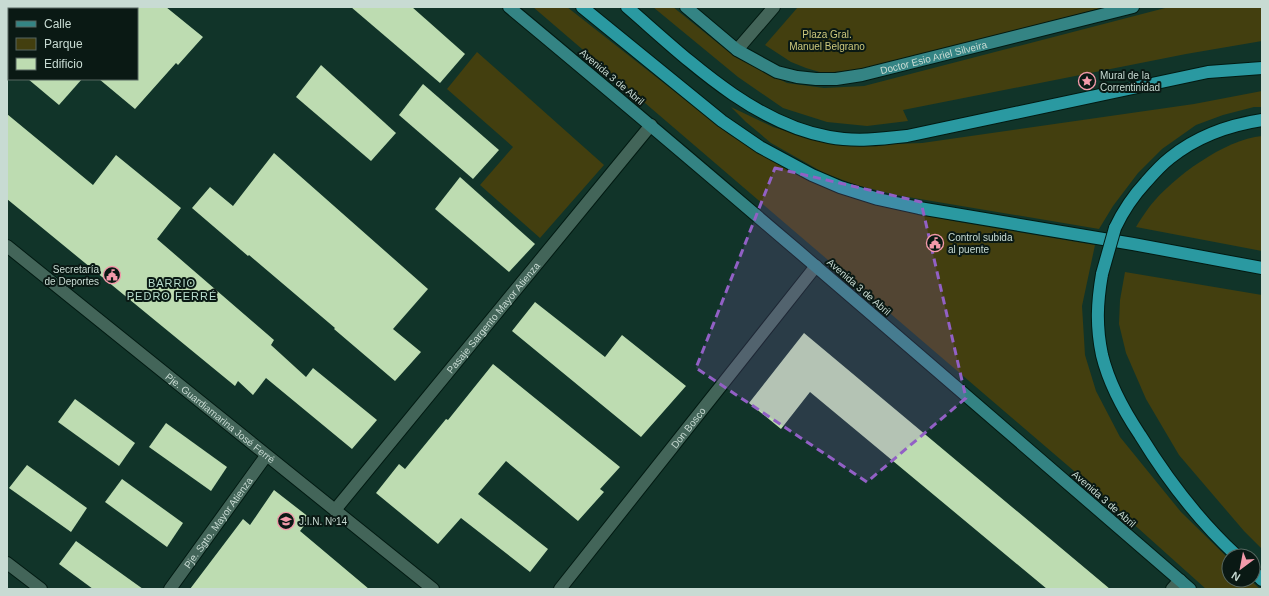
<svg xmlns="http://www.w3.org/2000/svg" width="1269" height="596" viewBox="0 0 1269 596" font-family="Arial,sans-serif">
	<rect width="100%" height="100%" fill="#113429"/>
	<g fill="#433f0f">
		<polygon points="533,7 567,7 730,135 788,170 834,190 873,204 953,221 1095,245 1082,306 1085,355 1096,391 1120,437 1181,512 1229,559 1229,580 1250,580 1260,589 1206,589 1081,477"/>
		<polygon points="653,7 673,7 734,56 787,83 824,88 864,86 1169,7 1262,7 1262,41 1186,54 903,110 908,121 867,126 827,122 783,108 738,77"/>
		<polygon points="798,7 1105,7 880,65 855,70 823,73 806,68 791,62 765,45"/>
		<polygon points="477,52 604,165 540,238 480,185 513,147 447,89"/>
		<polygon points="1262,91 1262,107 1254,107 1223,115 1196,125 1162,149 1138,173 1113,206 1099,229 896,195 856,185 824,173 771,143 746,122 731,107 773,127 811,138 865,145 922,143 1194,104"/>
		<path d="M1262,136V251L1136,227C1140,220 1145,213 1150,206C1172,178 1225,139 1262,136Z"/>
		<polygon points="1125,272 1262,295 1262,549 1244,531 1179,455 1146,399 1126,353 1119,324 1120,300"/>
	</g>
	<g fill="#bddcb1">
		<polygon points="137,7 166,7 203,37 178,65 176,63 135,109 99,79 137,79"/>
		<polygon points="351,7 412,7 465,54 440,83"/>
		<polygon points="321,65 396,133 371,161 296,97"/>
		<polygon points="28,79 82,79 59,105"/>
		<polygon points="423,84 499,150 473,179 399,115"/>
		<polygon points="7,114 93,185 116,155 181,208 157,239 274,340 271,345 306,377 313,368 377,420 352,449 266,378 253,395 238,381 235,386 7,199"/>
		<polygon points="274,153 428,289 393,329 421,352 395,381 334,329 335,328 249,255 248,256 192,208 210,187 233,206"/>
		<polygon points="460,177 535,244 509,272 435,209"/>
		<polygon points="535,302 605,357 622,335 686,386 641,437 512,331"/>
		<polygon points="804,333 1110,589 1047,589 810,392 781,429 749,403"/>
		<polygon points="493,364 620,467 600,489 604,492 578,521 506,461 478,494 548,549 530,572 461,518 438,544 376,493 399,464 405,469 446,419 448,420"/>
		<polygon points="75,399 135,443 119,466 58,422"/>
		<polygon points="166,423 227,467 211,491 149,447"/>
		<polygon points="27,465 87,508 71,532 9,488"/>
		<polygon points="122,479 183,523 167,547 105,502"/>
		<polygon points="274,490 310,518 300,531 369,589 190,589 243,519 250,525"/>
		<polygon points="76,541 143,589 93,589 59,564"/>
	</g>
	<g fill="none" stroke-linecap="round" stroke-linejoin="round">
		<g stroke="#021a12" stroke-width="14">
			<g id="minor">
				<polyline points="737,50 774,7"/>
				<path id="s1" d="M7,246L433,589"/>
				<path id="s2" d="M335,510L651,125"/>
				<polyline points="7,563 41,589"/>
				<path id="s3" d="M170,589L266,456"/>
				<path id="s4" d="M560,589L816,266"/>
				<polyline points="1172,589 1180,580"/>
			</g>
		</g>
		<g stroke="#021a12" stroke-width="14">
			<g id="major">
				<path d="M509,7C739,198 964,394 1190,589"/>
				<path id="s5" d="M686,7L737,50L777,72L797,77L816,79H836L862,75L1133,7"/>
			</g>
		</g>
		<g stroke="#021a12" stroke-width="14">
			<g id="highway">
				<polyline points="582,7 722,121 760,147 812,175 840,187 878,199 919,208 1133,244 1262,268"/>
				<path d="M627,7C685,57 751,123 829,137C855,142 881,139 907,136L1208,72L1262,68"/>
				<path d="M1115,228C1123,211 1133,196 1146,182C1153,174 1161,165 1170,158C1196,137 1229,125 1262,120"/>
				<path d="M1102,274C1097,303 1096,326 1102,355C1109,384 1124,411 1140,435C1167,479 1199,521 1237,556"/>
				<polyline points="1253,571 1262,580"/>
			</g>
		</g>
		<use href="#minor" stroke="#436559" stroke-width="12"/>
		<use href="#major" stroke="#348484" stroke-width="12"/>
		<use href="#highway" stroke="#2a99a1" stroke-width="12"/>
		<g stroke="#021a12" stroke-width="14" stroke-linecap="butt">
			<polyline id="highway-bridge" points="1102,274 1115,228"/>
		</g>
		<use href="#highway-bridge" stroke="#2a99a1" stroke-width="12"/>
	</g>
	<path fill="#9260c5" fill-opacity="0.2" stroke="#9260c5" stroke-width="3" stroke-dasharray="8 5" stroke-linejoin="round" d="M775,168L921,202L966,398L867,482L696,368Z"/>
	<defs>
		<g id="sight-ring" transform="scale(0.9)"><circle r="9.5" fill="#0a1914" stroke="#f39aaa" stroke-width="1.5"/><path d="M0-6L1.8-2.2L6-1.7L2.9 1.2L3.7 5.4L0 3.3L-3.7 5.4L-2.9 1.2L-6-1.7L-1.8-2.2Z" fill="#f39aaa"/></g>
		<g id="civic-ring" transform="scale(0.9)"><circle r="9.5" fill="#0a1914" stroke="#f39aaa" stroke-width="1.5"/><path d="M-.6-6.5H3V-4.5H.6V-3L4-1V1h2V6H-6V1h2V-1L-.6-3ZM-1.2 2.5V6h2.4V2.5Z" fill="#f39aaa"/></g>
		<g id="school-ring" transform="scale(0.9)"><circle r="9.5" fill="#0a1914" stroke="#f39aaa" stroke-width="1.5"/><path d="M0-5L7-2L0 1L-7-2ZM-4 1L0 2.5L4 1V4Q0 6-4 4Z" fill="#f39aaa"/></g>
	</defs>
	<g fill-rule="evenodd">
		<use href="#sight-ring" x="1087" y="81"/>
		<use href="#civic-ring" x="935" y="243"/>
		<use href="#civic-ring" x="112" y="275"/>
		<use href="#school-ring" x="286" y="521"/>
	</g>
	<g text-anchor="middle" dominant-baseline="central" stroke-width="4" stroke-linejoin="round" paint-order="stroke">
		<g font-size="10" fill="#cdc87c" stroke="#0a1914">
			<text x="827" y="34">Plaza Gral.<tspan x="827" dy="12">Manuel Belgrano</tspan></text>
		</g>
		<g font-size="10" fill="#c8dbd3" stroke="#0a1914">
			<text stroke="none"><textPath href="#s5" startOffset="272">Doctor Esio Ariel Silveira</textPath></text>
			<text transform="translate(612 77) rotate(40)">Avenida 3 de Abril</text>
			<text transform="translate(859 287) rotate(41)">Avenida 3 de Abril</text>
			<text stroke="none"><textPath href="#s2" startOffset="249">Pasaje Sargento Mayor Atienza</textPath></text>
			<text stroke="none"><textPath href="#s1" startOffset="274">Pje. Guardiamarina José Ferré</textPath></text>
			<text stroke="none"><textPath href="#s4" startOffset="206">Don Bosco</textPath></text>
			<text transform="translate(1104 499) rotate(41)">Avenida 3 de Abril</text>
			<text stroke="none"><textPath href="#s3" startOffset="82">Pje. Sgto. Mayor Atienza</textPath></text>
		</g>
		<g font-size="10" fill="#c8dbd3" stroke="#0a1914" text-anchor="start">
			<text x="1100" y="75">Mural de la<tspan x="1100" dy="12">Correntinidad</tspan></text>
			<text x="948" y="237">Control subida<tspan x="948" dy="12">al puente</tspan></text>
			<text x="99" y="269" text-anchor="end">Secretaría<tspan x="99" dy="12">de Deportes</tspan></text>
			<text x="299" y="521">J.I.N. Nº14</text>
		</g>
		<g font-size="11" letter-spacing="1" fill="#b8decf" stroke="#0a1914">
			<text x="172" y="283">BARRIO<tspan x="172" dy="13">PEDRO FERRÉ</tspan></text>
		</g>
	</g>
	<rect width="1269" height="596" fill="none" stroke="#c8dbd3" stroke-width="16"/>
	<rect x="8" y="8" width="130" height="72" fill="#0a1914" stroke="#566760"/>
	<rect x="16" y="21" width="20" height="6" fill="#348484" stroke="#566760"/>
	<text x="44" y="28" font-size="12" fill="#c8dbd3">Calle</text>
	<rect x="16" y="38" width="20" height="12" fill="#433f0f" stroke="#566760"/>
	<text x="44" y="48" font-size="12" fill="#c8dbd3">Parque</text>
	<rect x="16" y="58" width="20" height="12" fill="#bddcb1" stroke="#566760"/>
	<text x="44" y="68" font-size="12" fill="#c8dbd3">Edificio</text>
	<g transform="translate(1241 568) rotate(212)"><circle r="19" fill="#0a1914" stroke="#566760"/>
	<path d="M0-3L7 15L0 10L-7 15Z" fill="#f39aaa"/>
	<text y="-6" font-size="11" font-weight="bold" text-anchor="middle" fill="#c8dbd3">N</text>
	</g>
</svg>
